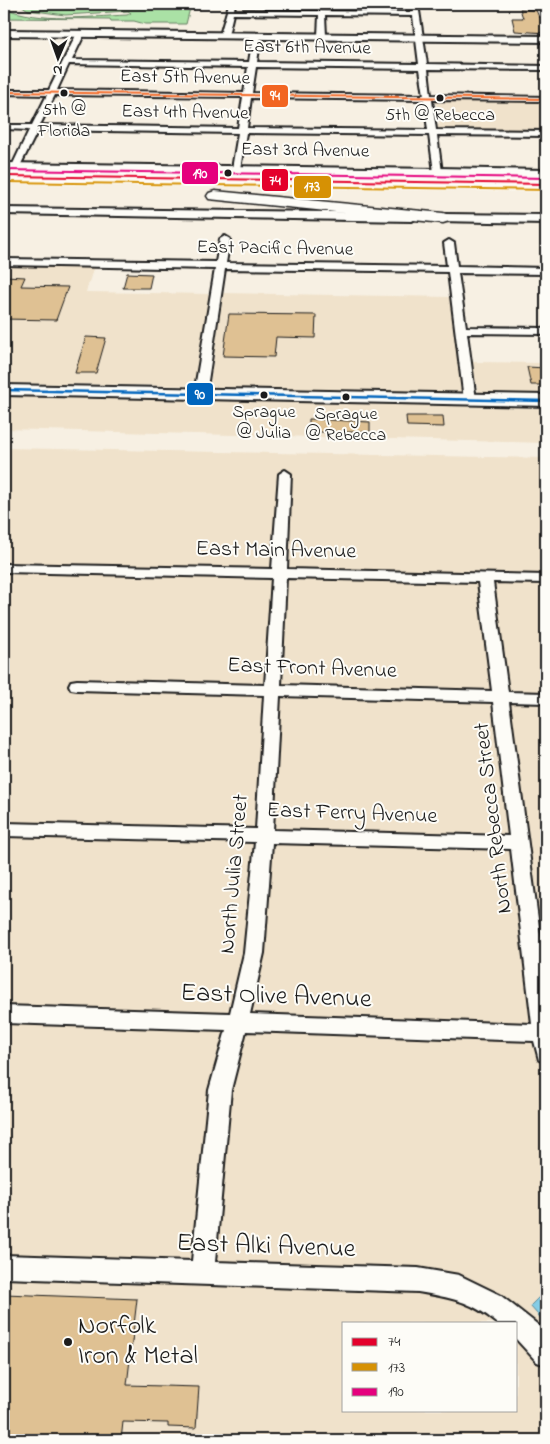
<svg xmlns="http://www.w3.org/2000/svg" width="550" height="1444" viewBox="0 0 550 1444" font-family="'Indie Flower',sans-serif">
	<rect width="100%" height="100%" fill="#f7f0e3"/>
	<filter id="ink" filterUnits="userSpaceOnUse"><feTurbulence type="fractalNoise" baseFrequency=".02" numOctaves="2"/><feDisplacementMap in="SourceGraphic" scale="10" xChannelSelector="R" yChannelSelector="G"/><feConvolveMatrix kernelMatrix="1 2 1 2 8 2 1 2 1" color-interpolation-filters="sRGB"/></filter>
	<g filter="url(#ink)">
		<g fill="#f0e2cb" fill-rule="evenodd">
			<polygon points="437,100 546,101 546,132 438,130 437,125 440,124 437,106 434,101"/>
			<polygon points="4,264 94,266 86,292 211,294 195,386 4,383"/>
			<polygon points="223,293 451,297 463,389 456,393 220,388 211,386 210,384"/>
			<polygon points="472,362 546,363 546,395 486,394 478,392"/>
			<polygon points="4,396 546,408 546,443 4,429"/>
			<path d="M4,448L546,458V1440H4ZM344,1323H516V1410H344Z"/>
		</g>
		<path fill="#aae1a5" stroke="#637e60" d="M15,4H191L186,24H145L134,21H111L110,19L4,18V8C42,23 86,17 127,15L131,13L128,11L65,15L28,10L21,5Z"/>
		<polygon fill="#85cde6" stroke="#5b8695" points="546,1290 546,1324 530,1306"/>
		<g fill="#dfc193" stroke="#1c1c1c">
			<polygon points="520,9 536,10 539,17 546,17 546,33 515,31 512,18 523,18"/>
			<polygon points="127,273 152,274 149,288 123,288"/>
			<polygon points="4,276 25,277 21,286 68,287 56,320 4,319"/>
			<polygon points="229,314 316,315 315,338 276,337 274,357 223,356"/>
			<polygon points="86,337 106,338 96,373 75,373"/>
			<polygon points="527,367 546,368 546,385 531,385"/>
			<polygon points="406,416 443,416 444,427 407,426"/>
			<polygon points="309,419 370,422 370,432 309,432"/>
			<polygon points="4,1294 137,1299 127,1385 199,1387 196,1428 168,1427 168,1423 123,1422 121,1440 4,1440"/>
		</g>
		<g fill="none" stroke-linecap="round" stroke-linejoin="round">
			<g stroke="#1c1c1c" stroke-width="4">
				<g id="minor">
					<path d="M229,4H235L234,10L413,12L412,4H418L427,64L546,66V70L428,69L431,95L546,97V101L432,100L436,130L546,131V136L437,135L442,172L438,175L434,172L429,135L246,133L240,169L236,172L232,169L238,133L38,130L19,168H13L12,166L29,130L4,129V125H32L47,95L4,94V90H49L78,31L85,33L72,60L249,62L253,36L257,34L261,36L257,62L419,64L413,16L325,15L326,36L322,38L318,36L319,15L233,14L228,35L224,37L220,35ZM69,64L248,67L244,93L57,90ZM256,67L420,69L424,95L252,93ZM55,95L243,97L238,128L40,125ZM251,98L424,100L428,130L247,128Z"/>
					<polygon points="225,236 230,239 226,263 447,266 444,243 449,240 454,243 457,266 546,268 546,274 458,273 466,327 546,328 546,334 467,333 476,400 470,404 464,400 448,272 225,269 206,394 200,398 194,394 215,269 4,265 4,259 216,262 220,239"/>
					<path d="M285,470L291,474L287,569L546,575V583L493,582L508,692L546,693V703L509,702L546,979V1063L539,1060L534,1041L246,1031L231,1090L215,1262L418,1268L459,1275L500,1295L542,1328L546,1334V1365L537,1362L516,1339V1323H497C470,1300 451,1298 418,1292L4,1278V1255L192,1261L209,1090L226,1030L4,1023V1006L230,1013L244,953L255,842L4,836V823L256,829L264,695L77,690L71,689L69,685L71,681L77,680L265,685L272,578L4,572V564L272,569L279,474ZM286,578L478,582L492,691L281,685ZM280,696L493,702L509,836L273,830ZM272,843L511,849L532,1024L250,1014L264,953Z"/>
				</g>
			</g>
			<g stroke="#1c1c1c" stroke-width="4">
				<g id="tertiary">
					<polygon points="4,30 546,36 546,42 4,36"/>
					<polygon points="4,163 438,169 443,172 438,175 4,169"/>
					<polygon points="4,208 412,213 418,217 412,221 4,214"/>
				</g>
			</g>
			<g stroke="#1c1c1c" stroke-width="4">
				<g id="primary">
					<polygon points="438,168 546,170 546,178 433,175 431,172 433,169"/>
					<polygon points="443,214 546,215 546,223 438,221 436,218 438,215"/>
					<polygon points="4,385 546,395 546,406 4,395"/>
				</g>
			</g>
			<g stroke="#1c1c1c" stroke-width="3">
				<g id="motorway">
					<polygon points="4,171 546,179 546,189 4,181"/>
					<polygon points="215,191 443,213 449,215 451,218 449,221 443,223 209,199 207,196 209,193"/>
				</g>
			</g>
			<use href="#minor" fill="#fdfcf7" fill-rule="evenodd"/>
			<use href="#tertiary" fill="#fdfcf7" fill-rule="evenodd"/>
			<use href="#primary" fill="#fdfcf7" fill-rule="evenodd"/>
			<use href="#motorway" fill="#fdfcf7" fill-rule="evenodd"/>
			<g stroke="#fdfcf7" stroke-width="4">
				<polyline id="bus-1" points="4,176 546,184"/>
			</g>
			<g stroke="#fdfcf7" stroke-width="4">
				<polyline id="bus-2" points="4,182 546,190"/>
			</g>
			<g stroke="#fdfcf7" stroke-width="4">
				<polyline id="bus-3" points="4,170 546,178"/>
			</g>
			<g stroke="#fdfcf7" stroke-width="5">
				<polyline id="bus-4" points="4,390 546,401"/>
			</g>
			<g stroke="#fdfcf7" stroke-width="4">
				<polyline id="bus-5" points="4,92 546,99"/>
			</g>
			<use href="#bus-1" stroke="#e4002b" stroke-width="2"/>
			<use href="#bus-2" stroke="#d69104" stroke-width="2"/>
			<use href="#bus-3" stroke="#e5007d" stroke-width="2"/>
			<use href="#bus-4" stroke="#0065bd" stroke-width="2.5"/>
			<use href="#bus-5" stroke="#f26522" stroke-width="2"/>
		</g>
	</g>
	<g fill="#1c1c1c" stroke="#fdfcf7" stroke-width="2">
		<circle cx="64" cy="93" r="4.5"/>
		<circle cx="440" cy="98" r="4.5"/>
		<circle cx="228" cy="173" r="4.5"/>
		<circle cx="264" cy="395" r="4.5"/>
		<circle cx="346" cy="397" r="4.5"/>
		<circle cx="68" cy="1342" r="5"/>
	</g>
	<g text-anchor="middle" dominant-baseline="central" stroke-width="4" stroke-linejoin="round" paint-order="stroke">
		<g font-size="18" fill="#1c1c1c" stroke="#fdfcf7">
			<text x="64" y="111">5th @<tspan x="64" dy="21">Florida</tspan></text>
			<text x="440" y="116">5th @ Rebecca</text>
			<text x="264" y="413">Sprague<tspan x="264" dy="21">@ Julia</tspan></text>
			<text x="346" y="415">Sprague<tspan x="346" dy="21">@ Rebecca</tspan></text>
		</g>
		<g font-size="19" fill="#1c1c1c" stroke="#fdfcf7">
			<text transform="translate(307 48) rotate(1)">East 6th Avenue</text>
			<text transform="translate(185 78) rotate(1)">East 5th Avenue</text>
			<text transform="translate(185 113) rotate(1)">East 4th Avenue</text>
			<text transform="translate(305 151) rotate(1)">East 3rd Avenue</text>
			<text transform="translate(275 249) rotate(1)">East Pacific Avenue</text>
		</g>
		<g font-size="22" fill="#1c1c1c" stroke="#fdfcf7">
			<text transform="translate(276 551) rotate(1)">East Main Avenue</text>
			<text transform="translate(312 669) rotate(2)">East Front Avenue</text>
			<text transform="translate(352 814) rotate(2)">East Ferry Avenue</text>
			<text transform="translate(494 818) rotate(-97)">North Rebecca Street</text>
			<text transform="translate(235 874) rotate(-85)">North Julia Street</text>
		</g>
		<g font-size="26" fill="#1c1c1c" stroke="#fdfcf7">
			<text transform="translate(276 997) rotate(2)">East Olive Avenue</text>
			<text transform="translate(266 1247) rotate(2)">East Alki Avenue</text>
		</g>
		<g font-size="26" fill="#1c1c1c" stroke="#fdfcf7" text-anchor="start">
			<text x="78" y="1327">Norfolk<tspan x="78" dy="30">Iron &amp; Metal</tspan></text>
		</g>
	</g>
	<g stroke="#fdfcf7" stroke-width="2">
		<rect x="261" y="84" width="28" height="24" rx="5" fill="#f26522"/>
		<rect x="181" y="161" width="38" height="24" rx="5" fill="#e5007d"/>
		<rect x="261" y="168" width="28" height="24" rx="5" fill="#e4002b"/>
		<rect x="293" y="175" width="39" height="24" rx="5" fill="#d69104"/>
		<rect x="186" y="382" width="28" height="24" rx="5" fill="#0065bd"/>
	</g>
	<g font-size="14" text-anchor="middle" font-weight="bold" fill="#fff">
		<text x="275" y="100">94</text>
		<text x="200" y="178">190</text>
		<text x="275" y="185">74</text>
		<text x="312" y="191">173</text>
		<text x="200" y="399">90</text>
	</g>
	<rect width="550" height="1444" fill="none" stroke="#fdfcf7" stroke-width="20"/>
	<rect x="10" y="10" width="530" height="1424" fill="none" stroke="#1c1c1c" stroke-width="2" filter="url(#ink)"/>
	<rect x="342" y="1322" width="175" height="90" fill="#fdfcf7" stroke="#a3a29f"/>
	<rect x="352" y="1338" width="25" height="8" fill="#e4002b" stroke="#a3a29f"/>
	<text x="388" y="1346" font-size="15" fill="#1c1c1c">74</text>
	<rect x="352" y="1363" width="25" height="8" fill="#d69104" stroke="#a3a29f"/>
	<text x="388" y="1372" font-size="15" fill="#1c1c1c">173</text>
	<rect x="352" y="1388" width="25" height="8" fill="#e5007d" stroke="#a3a29f"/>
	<text x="388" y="1396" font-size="15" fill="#1c1c1c">190</text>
	<g transform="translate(58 58) rotate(182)" stroke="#fdfcf7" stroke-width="4" paint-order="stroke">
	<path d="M0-4L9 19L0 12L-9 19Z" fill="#1c1c1c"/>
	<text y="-8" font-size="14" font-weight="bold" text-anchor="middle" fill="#1c1c1c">N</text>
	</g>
</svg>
